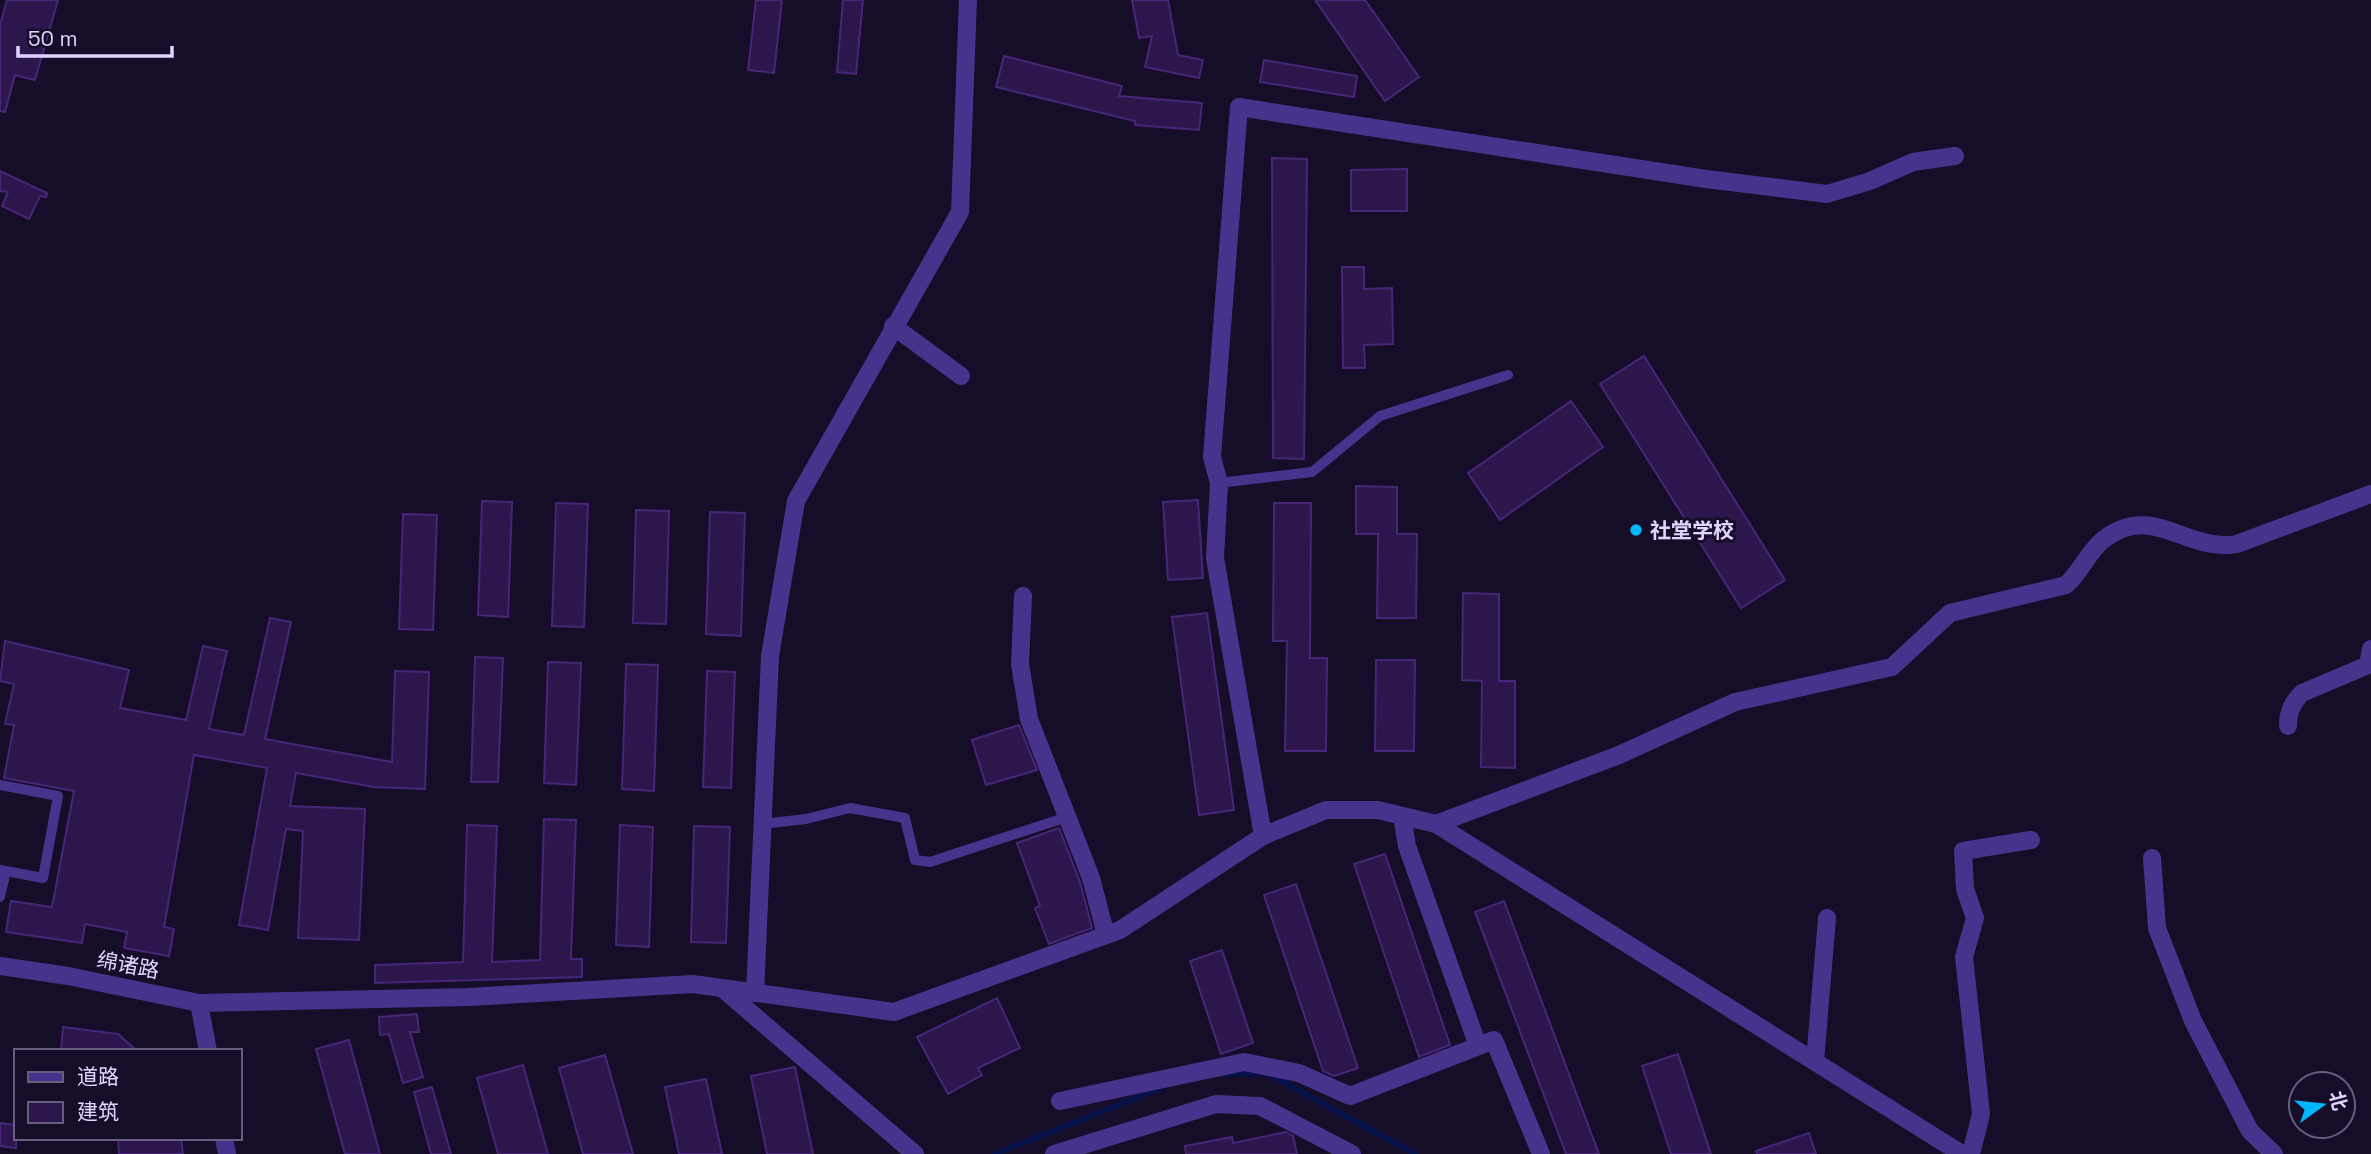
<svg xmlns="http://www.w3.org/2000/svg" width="2371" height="1154" viewBox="0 0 2371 1154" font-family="'Space Grotesk','Noto Sans SC',sans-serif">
	<rect width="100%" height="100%" fill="#160d28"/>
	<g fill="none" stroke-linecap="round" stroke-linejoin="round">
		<g stroke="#051149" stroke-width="6">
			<polyline points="1225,1074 1267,1073 1415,1154"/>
			<polyline points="995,1154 1163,1087"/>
		</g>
	</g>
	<g fill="#2b174b" stroke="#462679" stroke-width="2">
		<polygon points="7,0 58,0 35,80 15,75 5,112 0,111 0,25"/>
		<polygon points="756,0 782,0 774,73 748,70"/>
		<polygon points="843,0 863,0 856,74 837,72"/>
		<polygon points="1132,0 1168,0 1178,55 1203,60 1199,78 1145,67 1152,36 1139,38"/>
		<polygon points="1315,0 1365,0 1419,77 1385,101"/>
		<polygon points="1004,56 1122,86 1119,96 1202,103 1199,130 1135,125 1135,121 996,87"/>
		<polygon points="1264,60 1357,76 1354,97 1260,82"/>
		<polygon points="1272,158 1307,159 1304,459 1273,458"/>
		<polygon points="1407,169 1407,211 1351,211 1351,170"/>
		<polygon points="0,171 47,193 46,197 40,196 29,219 2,206 8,192 0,191"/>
		<polygon points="1342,267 1364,267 1364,289 1392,288 1393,344 1364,345 1365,368 1343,368"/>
		<polygon points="1644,356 1785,580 1741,608 1600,384"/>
		<polygon points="1571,401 1603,447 1500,520 1468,473"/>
		<polygon points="1356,486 1397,487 1397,534 1417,534 1416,618 1377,618 1378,534 1356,534"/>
		<polygon points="1198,500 1203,578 1168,580 1163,502"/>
		<polygon points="482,501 512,502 508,617 478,615"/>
		<polygon points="556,503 588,504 584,627 552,626"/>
		<polygon points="1274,503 1311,503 1310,658 1327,658 1326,751 1285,751 1287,641 1273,641"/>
		<polygon points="636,510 669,511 666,624 633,623"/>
		<polygon points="710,512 745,513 741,636 706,634"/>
		<polygon points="403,514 437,515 433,630 399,629"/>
		<polygon points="1463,593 1499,594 1499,681 1515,681 1515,768 1481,767 1482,681 1462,680"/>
		<polygon points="1207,613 1234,810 1199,815 1172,617"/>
		<polygon points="270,618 291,622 265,739 392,762 395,671 429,672 425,789 374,787 296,773 290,806 365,809 359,940 298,938 303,831 286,829 268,930 239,925 267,768 194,755 164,927 174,929 169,956 124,948 127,932 85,924 82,943 6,932 11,901 52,907 74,791 4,778 14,725 5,724 14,684 0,681 5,641 129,670 120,708 186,720 203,646 227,651 209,729 244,735"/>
		<polygon points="475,657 503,658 498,782 471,782"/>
		<polygon points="1376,660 1415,660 1414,751 1375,751"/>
		<polygon points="548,662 581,663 576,785 544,783"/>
		<polygon points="626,664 658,665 654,791 622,789"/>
		<polygon points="707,671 735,672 731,788 703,787"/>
		<polygon points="1019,725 1037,770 986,785 972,740"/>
		<polygon points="544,819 576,820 571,959 582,959 582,977 375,983 375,965 463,962 467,825 497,826 492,962 540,960"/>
		<polygon points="620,825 653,827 649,947 616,945"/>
		<polygon points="694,826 730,827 726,943 691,942"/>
		<polygon points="1059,828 1080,882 1092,928 1049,944 1035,908 1040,906 1017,843"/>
		<polygon points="1385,854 1450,1045 1419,1057 1354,864"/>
		<polygon points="1296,884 1358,1068 1334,1076 1323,1071 1264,895"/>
		<polygon points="1504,901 1599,1154 1566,1154 1475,912"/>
		<polygon points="1222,950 1253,1043 1221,1054 1190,961"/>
		<polygon points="997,998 1020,1048 978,1068 982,1075 948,1094 917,1037"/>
		<polygon points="417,1014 419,1032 410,1032 423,1077 403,1083 389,1034 380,1035 379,1017"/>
		<polygon points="63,1027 118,1034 137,1051 61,1051"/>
		<polygon points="349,1040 380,1154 345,1154 316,1049"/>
		<polygon points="1678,1054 1711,1154 1671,1154 1642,1066"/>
		<polygon points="605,1055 633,1154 583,1154 559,1068"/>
		<polygon points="523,1065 548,1154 498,1154 477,1078"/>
		<polygon points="795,1067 813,1154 767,1154 751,1076"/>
		<polygon points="706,1079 722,1154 679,1154 665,1087"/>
		<polygon points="432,1087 451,1154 431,1154 414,1092"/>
		<polygon points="0,1123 16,1125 16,1148 0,1146"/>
		<polygon points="1286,1132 1293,1136 1297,1154 1186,1154 1185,1146 1232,1137 1233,1143"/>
		<polygon points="1809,1133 1816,1154 1757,1154 1756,1151"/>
		<polygon points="118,1138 181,1138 183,1154 119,1154"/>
	</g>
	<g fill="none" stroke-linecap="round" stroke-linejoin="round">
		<g stroke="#47338c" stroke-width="10">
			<polyline points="1219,483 1312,472 1380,416 1508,375"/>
			<polyline points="0,785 58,796 43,878 0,870"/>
			<polyline points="762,824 806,819 850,808 905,818 915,860 930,862 1067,817"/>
			<polyline points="0,897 6,871"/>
		</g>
		<g stroke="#47338c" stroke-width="18">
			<polyline points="893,326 961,376"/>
			<polyline points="1023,596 1020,664 1029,719 1091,878 1106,935"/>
			<path d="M2288,726C2288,712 2292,703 2302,693L2368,665L2371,649"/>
			<polyline points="1402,816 1407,846 1478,1046"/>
			<path d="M1436,824L1619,755L1735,702L1892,667L1950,613L2066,585C2081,572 2087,553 2103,540C2152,501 2186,553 2237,544L2371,494"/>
			<polyline points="1263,836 1215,558 1219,483 1212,457 1239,107 1706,179 1827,194 1870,181 1913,162 1955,156"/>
			<polyline points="2152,858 2157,928 2193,1021 2250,1131 2274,1154"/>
			<polyline points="722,988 915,1154"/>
			<polyline points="755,993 770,656 796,501 960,212 968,0"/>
			<polyline points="1815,1061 1827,918"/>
			<polyline points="1060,1101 1244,1062 1299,1073 1350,1096 1494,1040 1541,1154"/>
			<polyline points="1054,1154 1216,1104 1260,1106 1352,1154"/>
			<polyline points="1971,1154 1981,1114 1964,957 1975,918 1965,889 1963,851 2031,840"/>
		</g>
		<g stroke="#47338c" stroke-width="18">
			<polyline points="0,966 68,976 199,1003 208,1051"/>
			<polyline points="199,1003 469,997 693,984 894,1012 1120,930 1263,836 1326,810 1378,810 1436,824 1962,1154"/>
			<polyline points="224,1138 227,1154"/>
		</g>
	</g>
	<circle fill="#00b6ff" stroke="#160d28" stroke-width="2.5" cx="1636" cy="530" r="7"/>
	<g text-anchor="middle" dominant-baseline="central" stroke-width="6" stroke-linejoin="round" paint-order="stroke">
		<g font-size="21" font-weight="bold" fill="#e1d4ff" stroke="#160d28" text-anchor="start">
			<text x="1650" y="530">社堂学校</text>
		</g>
		<g font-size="21" fill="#e1d4ff" stroke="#160d28">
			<text transform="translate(128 965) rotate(11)">绵诸路</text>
		</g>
	</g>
	<rect x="14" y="1049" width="228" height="91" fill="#160d28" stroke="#675d7e" stroke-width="2"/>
	<rect x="28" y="1072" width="35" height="10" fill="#47338c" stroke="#675d7e" stroke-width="2"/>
	<text x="77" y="1084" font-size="21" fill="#e1d4ff">道路</text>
	<rect x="28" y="1102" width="35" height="21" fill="#2b174b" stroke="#675d7e" stroke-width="2"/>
	<text x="77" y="1119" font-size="21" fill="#e1d4ff">建筑</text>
	<g transform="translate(2322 1105) rotate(75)"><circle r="33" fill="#160d28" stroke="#675d7e" stroke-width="2"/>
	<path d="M0-5L12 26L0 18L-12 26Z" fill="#00b6ff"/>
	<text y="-10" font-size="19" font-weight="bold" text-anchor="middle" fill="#e1d4ff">北</text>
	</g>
	<path d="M18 46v10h154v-10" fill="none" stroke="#e1d4ff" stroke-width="3.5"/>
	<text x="28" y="46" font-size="21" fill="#e1d4ff" stroke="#160d28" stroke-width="5" paint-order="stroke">50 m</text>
</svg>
